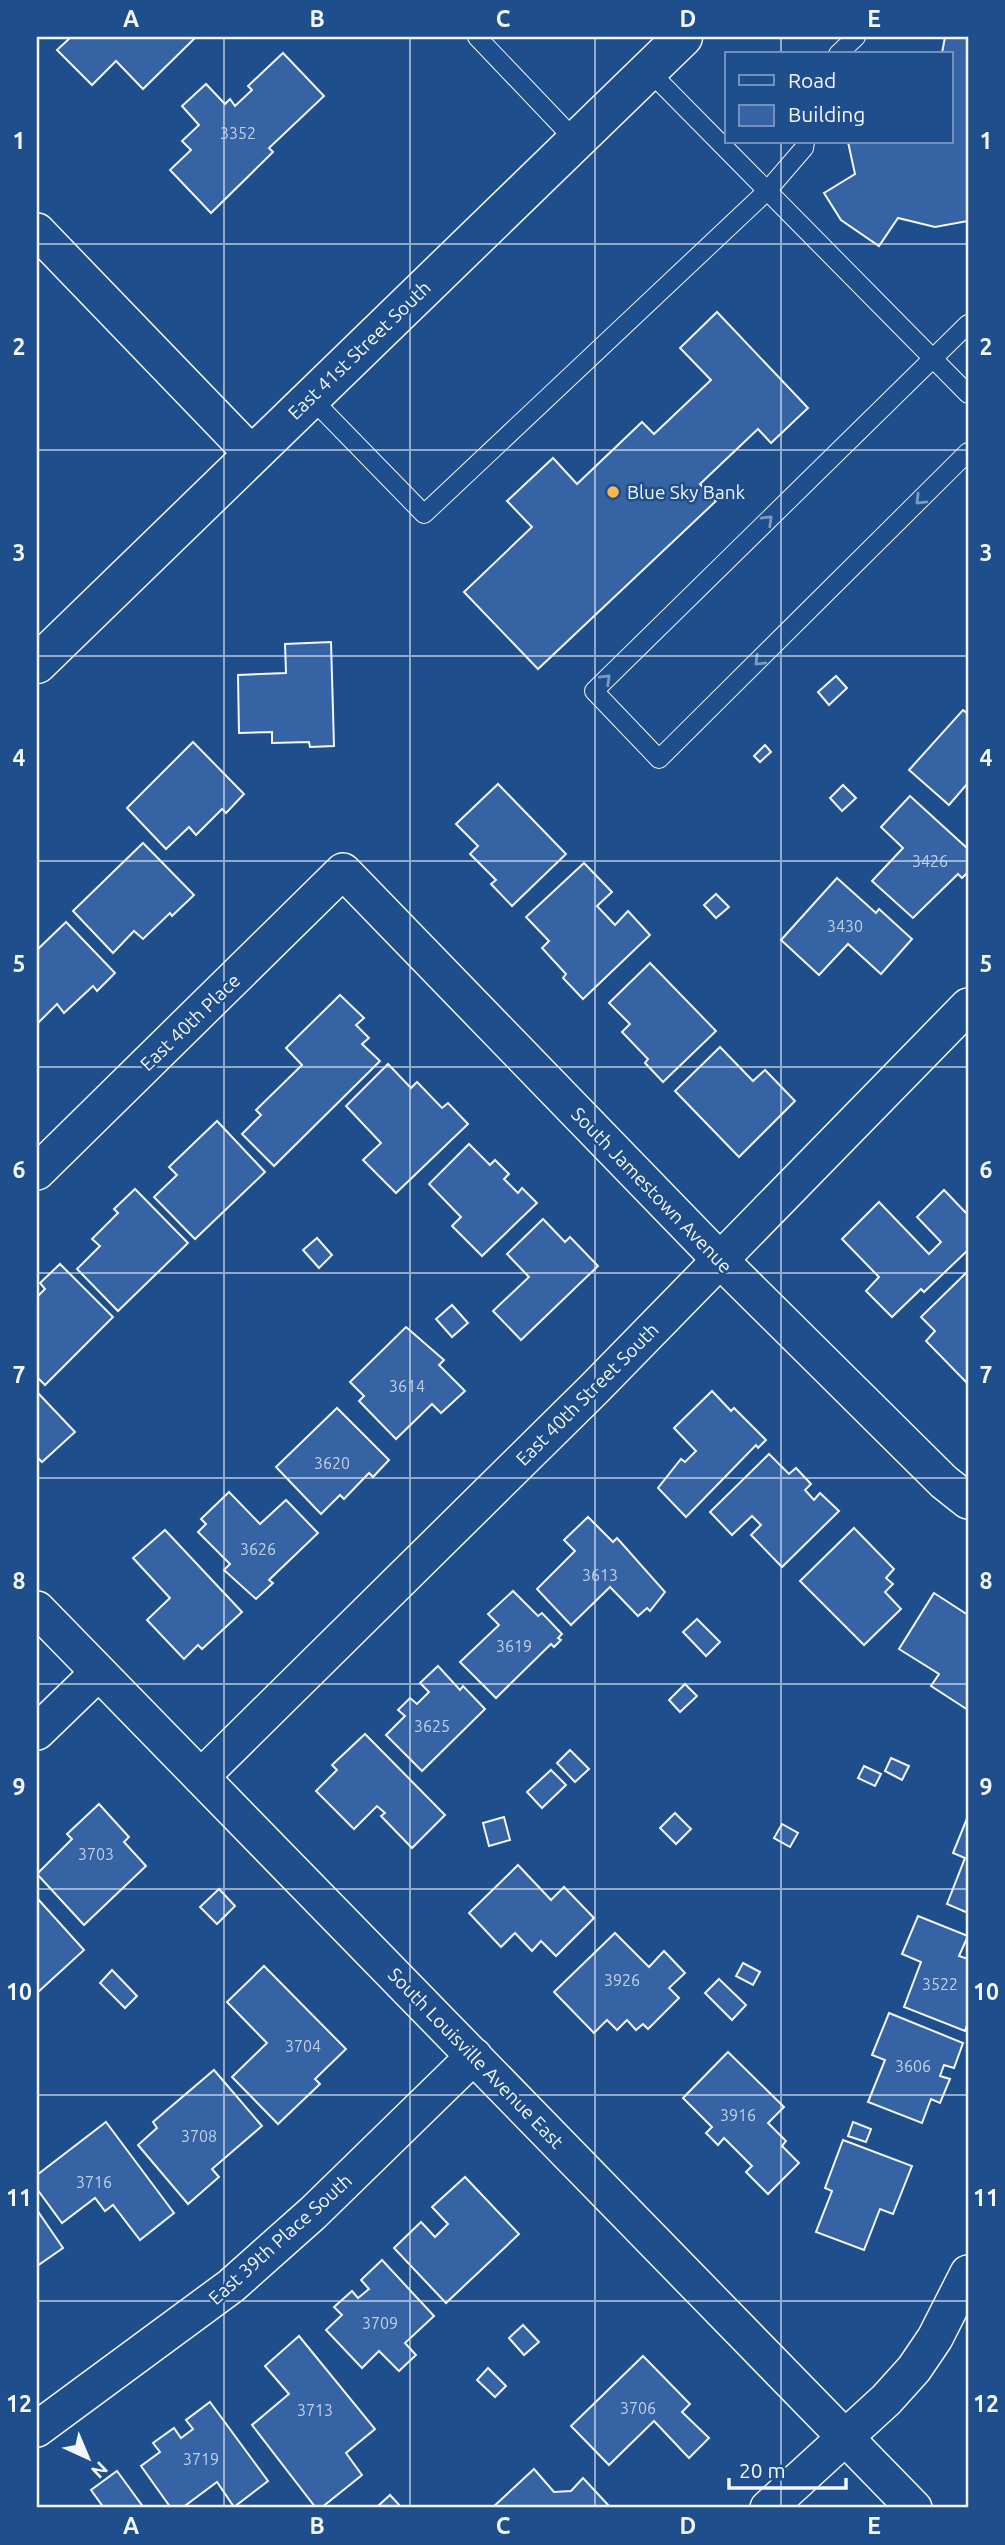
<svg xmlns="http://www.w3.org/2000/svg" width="1005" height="2545" viewBox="0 0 1005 2545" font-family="Ubuntu,sans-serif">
	<rect width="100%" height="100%" fill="#1f4e8c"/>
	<g fill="#3563a3" stroke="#f2f6ff" stroke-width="2">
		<polygon points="71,37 196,37 143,89 116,61 92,85 57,50"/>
		<polygon points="945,37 968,37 968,221 935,227 898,218 879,246 841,220 824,193 855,174 848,142 951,142 951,54 917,54 942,53"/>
		<polygon points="283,53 324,96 269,148 273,152 211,213 170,170 191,150 182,141 199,125 182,106 206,84 225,104 230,99 235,106 252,90 248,86"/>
		<polygon points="717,312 808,408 771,443 758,429 700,484 716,501 538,669 464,592 532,527 507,501 553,458 577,484 642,422 654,434 711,380 680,348"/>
		<polygon points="331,642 334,746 310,747 309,742 272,743 272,732 239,733 238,675 286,673 285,644"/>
		<polygon points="836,676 847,688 829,705 818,692"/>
		<polygon points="963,710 968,714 968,783 949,805 909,770"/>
		<polygon points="193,742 244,794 226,813 222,809 196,835 189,827 166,849 127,808"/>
		<polygon points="765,745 771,752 760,762 754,756"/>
		<polygon points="498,784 566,854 512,906 491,884 496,880 470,854 478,846 456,824"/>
		<polygon points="843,785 856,798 842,811 830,798"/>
		<polygon points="910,796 968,849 968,872 962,878 958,874 913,918 872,881 903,848 881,827"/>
		<polygon points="143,843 194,895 172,916 170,913 143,939 134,931 113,953 73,911"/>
		<polygon points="584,863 612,892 597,906 615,925 628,911 650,935 583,999 563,978 566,974 542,948 549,941 526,917"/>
		<polygon points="837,878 876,913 879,909 912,939 881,974 848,944 819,975 781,940"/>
		<polygon points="716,894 729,907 716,918 704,905"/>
		<polygon points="66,922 115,973 97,991 93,986 64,1013 57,1004 37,1024 37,950"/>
		<polygon points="650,963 716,1031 663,1082 645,1063 648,1059 622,1032 630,1024 609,1003"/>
		<polygon points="340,995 364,1018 356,1025 369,1038 362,1044 380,1061 274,1166 242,1134 261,1115 256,1110 302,1065 286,1048"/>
		<polygon points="720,1047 753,1081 765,1070 795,1101 739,1157 675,1091"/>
		<polygon points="388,1064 411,1088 417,1082 442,1108 448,1103 468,1124 396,1193 363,1160 381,1143 346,1106"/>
		<polygon points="217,1121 265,1172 195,1239 154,1197 177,1175 169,1167"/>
		<polygon points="469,1144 490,1165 495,1160 509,1174 504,1179 518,1193 522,1188 537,1203 482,1256 452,1226 461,1217 429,1184"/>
		<polygon points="135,1189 188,1243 118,1311 77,1269 100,1246 92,1239 118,1213 114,1209"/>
		<polygon points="944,1190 968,1215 968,1250 924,1292 921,1289 892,1317 866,1291 879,1277 842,1239 879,1202 929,1254 941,1242 917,1217"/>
		<polygon points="543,1219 565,1242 570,1237 598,1266 521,1340 493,1311 529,1277 507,1254"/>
		<polygon points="317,1238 332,1255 319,1268 303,1250"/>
		<polygon points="60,1264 113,1317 45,1385 37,1377 37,1297 45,1289 40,1283"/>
		<polygon points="968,1271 968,1379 966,1382 926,1341 935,1331 921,1317"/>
		<polygon points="452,1305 468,1323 452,1337 436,1319"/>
		<polygon points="406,1327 444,1360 439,1365 465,1391 441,1413 432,1404 396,1439 359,1401 364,1396 350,1382"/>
		<polygon points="712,1391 731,1411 734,1408 766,1440 758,1448 756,1445 686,1517 658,1488 681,1459 685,1462 696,1451 674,1428"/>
		<polygon points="37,1392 75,1432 42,1462 37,1457"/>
		<polygon points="337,1408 389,1460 373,1477 369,1473 344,1499 340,1495 321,1514 276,1467"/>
		<polygon points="769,1454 789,1474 796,1468 811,1484 805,1490 814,1500 820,1493 839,1511 782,1567 751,1535 761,1525 752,1516 732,1535 710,1512"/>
		<polygon points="229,1492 260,1524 286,1500 318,1533 269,1580 273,1583 256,1599 224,1570 230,1564 198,1532 206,1524 201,1519"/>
		<polygon points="588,1517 613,1542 617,1538 665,1592 650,1611 647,1608 638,1616 610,1587 571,1625 537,1589 575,1551 564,1540"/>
		<polygon points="854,1528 894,1569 886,1578 893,1584 885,1592 901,1609 864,1645 800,1581"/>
		<polygon points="165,1530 242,1612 202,1649 198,1645 184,1659 147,1620 170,1598 133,1558"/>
		<polygon points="513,1591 538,1616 542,1613 562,1634 558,1638 561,1640 554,1647 551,1644 496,1698 460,1662 499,1625 488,1614"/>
		<polygon points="934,1593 968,1615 968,1710 931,1686 939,1674 899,1649"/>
		<polygon points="697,1619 720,1642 706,1656 683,1632"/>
		<polygon points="438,1666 460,1690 463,1686 485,1709 422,1771 386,1735 405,1716 398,1710 410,1698 417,1704 429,1692 420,1683"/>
		<polygon points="685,1684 697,1696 680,1712 669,1700"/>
		<polygon points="365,1734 445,1815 412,1848 381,1816 385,1813 377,1806 354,1829 316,1791 337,1770 332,1765"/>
		<polygon points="570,1750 589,1769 575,1782 557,1763"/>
		<polygon points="891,1758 909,1766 902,1780 885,1771"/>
		<polygon points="864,1766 881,1774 875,1786 858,1778"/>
		<polygon points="551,1770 566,1785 542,1808 527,1792"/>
		<polygon points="99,1804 129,1837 124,1842 146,1866 84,1925 37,1874 72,1839 67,1834"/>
		<polygon points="675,1813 691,1829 676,1844 660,1828"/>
		<polygon points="968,1816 968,1913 947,1904 965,1858 953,1853"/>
		<polygon points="504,1817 510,1840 489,1846 483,1823"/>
		<polygon points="782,1824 798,1833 790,1847 774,1838"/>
		<polygon points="518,1865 551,1900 564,1887 594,1918 556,1956 541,1941 532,1951 515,1933 501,1947 469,1913"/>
		<polygon points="219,1889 235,1906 217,1924 200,1907"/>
		<polygon points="37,1898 84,1950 37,1993"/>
		<polygon points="918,1916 968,1936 959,1956 968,1959 968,2022 965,2031 904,2007 921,1962 902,1954"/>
		<polygon points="615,1933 649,1967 664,1951 685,1973 669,1988 679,1998 648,2029 643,2024 636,2030 627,2020 617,2030 607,2020 594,2033 554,1992"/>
		<polygon points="743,1963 760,1972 753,1985 736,1976"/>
		<polygon points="264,1966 346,2049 315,2079 320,2084 278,2124 232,2077 267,2043 227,2002"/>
		<polygon points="112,1970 137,1996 125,2008 100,1983"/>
		<polygon points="719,1979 746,2005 732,2020 705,1993"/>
		<polygon points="889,2013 963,2043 954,2068 944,2065 940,2076 950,2079 940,2103 931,2099 922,2123 868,2102 885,2060 872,2055"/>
		<polygon points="728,2052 784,2107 768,2123 786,2141 782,2146 799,2163 768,2194 746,2172 752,2166 724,2138 718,2145 706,2133 712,2127 683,2098"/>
		<polygon points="214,2070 262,2126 212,2169 219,2177 188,2204 138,2145 157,2128 153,2122"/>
		<polygon points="106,2122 174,2213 140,2240 113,2205 105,2211 95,2198 62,2223 37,2189 37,2175"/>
		<polygon points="853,2122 871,2129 866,2142 848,2136"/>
		<polygon points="843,2140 912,2166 893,2214 880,2209 864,2250 816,2232 832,2191 825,2188"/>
		<polygon points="465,2177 519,2234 446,2303 394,2248 421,2222 435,2237 448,2224 432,2207"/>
		<polygon points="37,2210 63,2248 37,2266"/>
		<polygon points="382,2260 434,2316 405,2343 416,2355 399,2371 379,2351 362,2368 326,2330 342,2315 334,2307 352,2291 358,2298 369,2289 361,2280"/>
		<polygon points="523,2325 539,2342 524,2355 509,2338"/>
		<polygon points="299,2336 375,2429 346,2453 362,2475 321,2508 316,2508 252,2425 289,2394 265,2366"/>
		<polygon points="643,2356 690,2404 682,2412 709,2438 689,2458 654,2421 609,2465 571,2426"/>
		<polygon points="488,2368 506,2386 495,2397 477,2380"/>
		<polygon points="210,2402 268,2481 234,2507 217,2482 182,2508 171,2508 141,2466 160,2452 153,2443 174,2428 181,2438 193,2429 186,2420"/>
		<polygon points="534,2469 554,2492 571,2491 583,2478 611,2508 492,2508"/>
		<polygon points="117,2471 144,2508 104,2508 91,2490"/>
		<polygon points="390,2495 402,2508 378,2506"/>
	</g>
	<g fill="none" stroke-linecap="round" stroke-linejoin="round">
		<g stroke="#f2f6ff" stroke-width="20">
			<g id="service">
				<polyline points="477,37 576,141"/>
				<polyline points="838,54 856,37"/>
				<polyline points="648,70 968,394"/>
				<polyline points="968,324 594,691 659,759 968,452"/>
				<polyline points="310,397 424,514 767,191 804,148 805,142"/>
			</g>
		</g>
		<g stroke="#f2f6ff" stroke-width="38">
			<g id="minor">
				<polyline points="37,231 251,453"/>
				<polyline points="37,1172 343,871 720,1260 944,1482 968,1501"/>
				<polyline points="37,1609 914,2508"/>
				<polyline points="37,1732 98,1673"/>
				<polyline points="201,1777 594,1389 968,1006"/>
				<polyline points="37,2429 231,2286 313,2213 474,2056"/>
				<polyline points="768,2508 886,2400 914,2369 935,2338 968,2273"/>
			</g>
		</g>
		<g stroke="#f2f6ff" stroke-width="41">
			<polyline id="secondary" points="37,664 683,37"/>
		</g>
		<use href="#service" stroke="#1f4e8c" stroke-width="18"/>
		<use href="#minor" stroke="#1f4e8c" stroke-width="35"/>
		<use href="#secondary" stroke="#1f4e8c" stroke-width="38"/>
	</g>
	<defs><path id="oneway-chevron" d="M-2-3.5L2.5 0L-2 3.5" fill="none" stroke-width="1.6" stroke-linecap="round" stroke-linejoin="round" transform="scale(1.75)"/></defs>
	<g stroke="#7e9ac0">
		<use href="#oneway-chevron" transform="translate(920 500) rotate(135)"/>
		<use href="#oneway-chevron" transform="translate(768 520) rotate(-44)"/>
		<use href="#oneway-chevron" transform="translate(759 661) rotate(135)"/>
		<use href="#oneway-chevron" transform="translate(606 679) rotate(-44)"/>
	</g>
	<path fill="none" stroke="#f2f6ff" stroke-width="2" stroke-opacity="0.55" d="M224,37V2508M410,37V2508M595,37V2508M781,37V54M781,142V2508M37,244H968M37,450H968M37,656H968M37,861H968M37,1067H968M37,1273H968M37,1478H968M37,1684H968M37,1889H968M37,2095H968M37,2301H968"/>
	<circle fill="#ffb74d" stroke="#1f4e8c" stroke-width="2.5" cx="613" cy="492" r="7"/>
	<g text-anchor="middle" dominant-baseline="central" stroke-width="5" stroke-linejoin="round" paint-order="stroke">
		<g font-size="16" fill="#c3d1e8">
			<text x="238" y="133">3352</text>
			<text x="930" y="861">3426</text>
			<text x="845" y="926">3430</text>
			<text x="407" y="1386">3614</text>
			<text x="332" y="1463">3620</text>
			<text x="258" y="1549">3626</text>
			<text x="600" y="1575">3613</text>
			<text x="514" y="1646">3619</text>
			<text x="432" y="1726">3625</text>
			<text x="96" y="1854">3703</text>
			<text x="622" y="1980">3926</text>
			<text x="940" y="1984">3522</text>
			<text x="303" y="2046">3704</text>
			<text x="913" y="2066">3606</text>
			<text x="738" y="2115">3916</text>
			<text x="199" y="2136">3708</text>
			<text x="94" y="2182">3716</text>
			<text x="380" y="2323">3709</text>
			<text x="638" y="2408">3706</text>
			<text x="315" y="2410">3713</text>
			<text x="201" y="2459">3719</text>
		</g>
		<g font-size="19" fill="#f2f6ff" stroke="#1f4e8c">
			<text transform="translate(359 350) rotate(-44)">East 41st Street South</text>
			<text transform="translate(190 1022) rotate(-44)">East 40th Place</text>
			<text transform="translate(652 1190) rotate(46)">South Jamestown Avenue</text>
			<text transform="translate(587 1394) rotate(-45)">East 40th Street South</text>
			<text transform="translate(476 2058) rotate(46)">South Louisville Avenue East</text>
			<text transform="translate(280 2239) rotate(-42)">East 39th Place South</text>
		</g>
		<g font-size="19" fill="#f2f6ff" stroke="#1f4e8c" text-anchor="start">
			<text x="627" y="492">Blue Sky Bank</text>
		</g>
	</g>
	<rect width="1005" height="2545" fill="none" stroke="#1f4e8c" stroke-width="77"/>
	<rect x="725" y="52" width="228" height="91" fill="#1f4e8c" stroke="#7391ba" stroke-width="2"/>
	<rect x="739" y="75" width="35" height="10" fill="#1f4e8c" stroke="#7391ba" stroke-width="2"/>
	<text x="788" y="88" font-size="21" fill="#f2f6ff">Road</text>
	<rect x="739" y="105" width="35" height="21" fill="#3563a3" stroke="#7391ba" stroke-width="2"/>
	<text x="788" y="122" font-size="21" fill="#f2f6ff">Building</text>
	<g transform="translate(88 2458) rotate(136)" stroke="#1f4e8c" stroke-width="5" paint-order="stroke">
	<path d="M0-5L12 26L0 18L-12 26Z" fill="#f2f6ff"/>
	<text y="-10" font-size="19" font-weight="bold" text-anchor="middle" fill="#f2f6ff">N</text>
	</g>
	<path d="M729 2478v10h117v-10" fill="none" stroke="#f2f6ff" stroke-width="3.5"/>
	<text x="739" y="2478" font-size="21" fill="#f2f6ff" stroke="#1f4e8c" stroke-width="5" paint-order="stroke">20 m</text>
	<rect x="38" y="38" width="929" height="2468" fill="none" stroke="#f2f6ff" stroke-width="2.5"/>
	<g font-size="23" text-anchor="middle" font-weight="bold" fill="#f2f6ff">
		<text x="131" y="27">A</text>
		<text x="317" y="27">B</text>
		<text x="503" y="27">C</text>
		<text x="688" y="27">D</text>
		<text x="874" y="27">E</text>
		<text x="19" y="149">1</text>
		<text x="986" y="149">1</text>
		<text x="19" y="355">2</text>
		<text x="986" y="355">2</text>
		<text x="19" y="561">3</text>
		<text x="986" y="561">3</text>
		<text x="19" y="766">4</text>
		<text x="986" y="766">4</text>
		<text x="19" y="972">5</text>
		<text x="986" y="972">5</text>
		<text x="19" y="1178">6</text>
		<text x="986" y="1178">6</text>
		<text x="19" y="1383">7</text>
		<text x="986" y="1383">7</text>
		<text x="19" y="1589">8</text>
		<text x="986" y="1589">8</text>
		<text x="19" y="1795">9</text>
		<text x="986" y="1795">9</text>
		<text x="19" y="2000">10</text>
		<text x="986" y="2000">10</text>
		<text x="19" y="2206">11</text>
		<text x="986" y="2206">11</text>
		<text x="19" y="2412">12</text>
		<text x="986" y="2412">12</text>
		<text x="131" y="2534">A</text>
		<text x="317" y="2534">B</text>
		<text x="503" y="2534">C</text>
		<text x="688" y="2534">D</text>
		<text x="874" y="2534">E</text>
	</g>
</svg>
